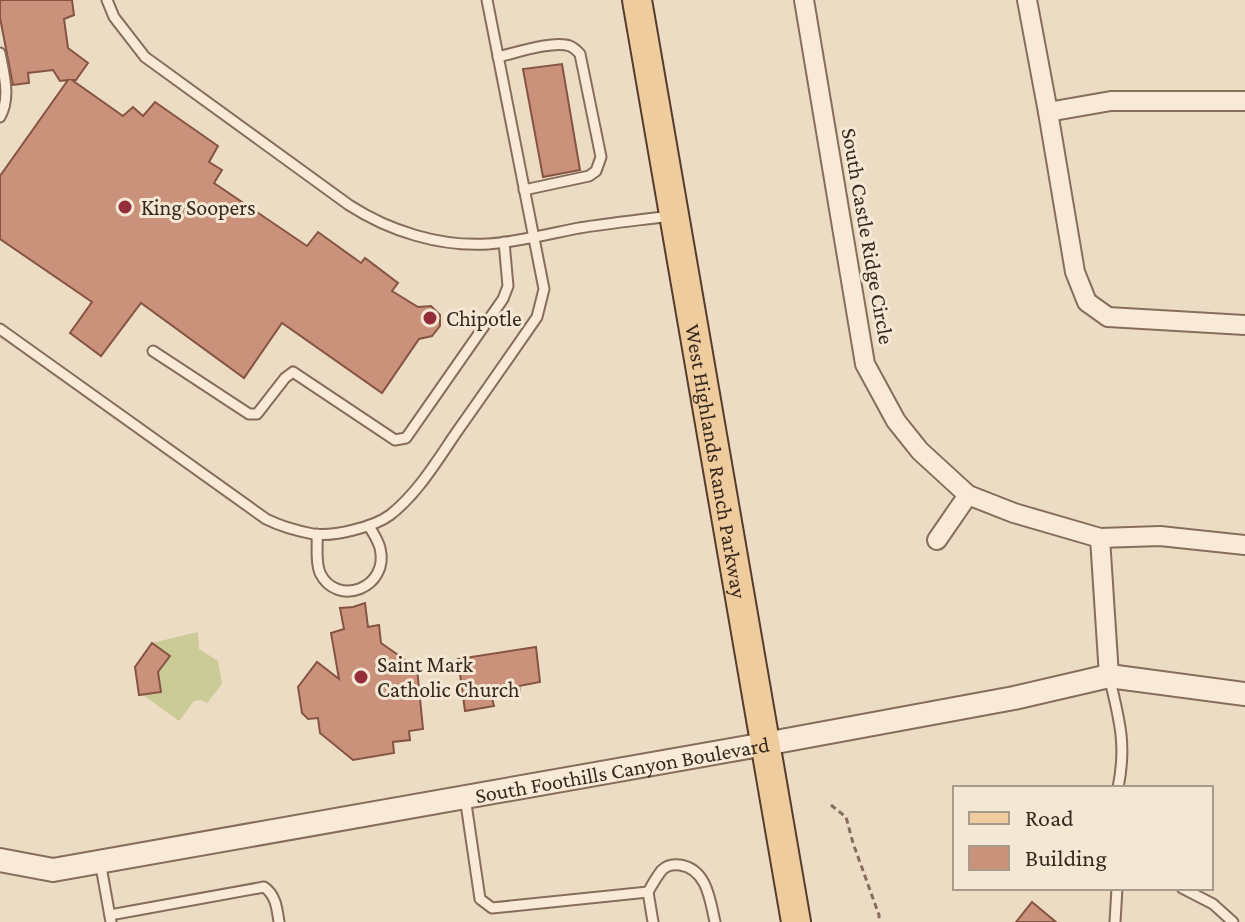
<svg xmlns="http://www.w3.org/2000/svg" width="1245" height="922" viewBox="0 0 1245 922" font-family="'Crimson Pro',serif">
	<rect width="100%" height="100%" fill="#eddcc4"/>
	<polygon fill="#cbcb98" points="198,632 199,649 218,661 222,684 207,703 201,700 194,701 179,721 143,695 161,692 158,672 169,656 152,643"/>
	<g fill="#ca927b" stroke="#865442" stroke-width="2">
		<polygon points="0,0 72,0 74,15 64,19 68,48 88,63 76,80 72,80 123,116 133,107 143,116 155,102 218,146 209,162 222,170 214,183 307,246 318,232 361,263 365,258 398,283 392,291 418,307 431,306 440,315 440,326 432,336 419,339 382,393 282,323 244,378 141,303 101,356 70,333 92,302 0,239 0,176 68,80 60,81 53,70 28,73 29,83 13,85 0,18"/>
		<polygon points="562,64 580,170 543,177 523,69"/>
		<polygon points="365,603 368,627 379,625 381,643 417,668 423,729 409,731 410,740 393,742 394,753 353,760 320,733 318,718 308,719 302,713 298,687 317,662 339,679 331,633 344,629 340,608 353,607"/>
		<polygon points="152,643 170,656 158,672 161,692 139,695 135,667"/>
		<polygon points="536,647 540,682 519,686 520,691 492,698 494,706 465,711 458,659"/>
		<polygon points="1032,902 1056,922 1016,922"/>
	</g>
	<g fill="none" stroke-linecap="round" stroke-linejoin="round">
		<g stroke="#876d5b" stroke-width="13">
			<g id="service">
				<path d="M107,0L114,17L145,57L349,205C389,231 440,247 488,244C518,242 549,234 579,228C609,223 640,220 670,216"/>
				<path d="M0,53C4,74 11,98 0,117"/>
				<path d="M498,57C515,53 554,40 570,46C575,48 576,50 580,54L601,157L596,171L589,176L524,190"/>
				<path d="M0,329L266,519C280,526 298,531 313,534C333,537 374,527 390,515C417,494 437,461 456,433C483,395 510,356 537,317L544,289L487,0"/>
				<polyline points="153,351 249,414 257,414 285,378 293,372 395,440 406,438 503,299 508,286 504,242"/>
				<path d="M317,534C318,546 315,561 320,573C337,608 390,588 380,548C378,540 373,533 369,526"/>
				<path d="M1109,676C1119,719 1127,743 1118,788"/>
				<path d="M465,797L480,899L492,908L648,892C652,885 657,876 662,870C667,865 673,864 680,865C707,869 710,900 715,922"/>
				<polyline points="100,861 111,922"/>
				<polyline points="1182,888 1213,904 1233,922"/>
				<polyline points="648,892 653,922"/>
				<path d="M110,915L264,887C276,895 277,909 279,922"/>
				<polyline points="1115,922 1117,888"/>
			</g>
		</g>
		<g stroke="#876d5b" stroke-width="22">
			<g id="minor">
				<polyline points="804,0 865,364 896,421 920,451 968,495 1014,513 1100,538 1160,536 1245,545"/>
				<polyline points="1027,0 1048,112 1075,272 1087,302 1108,317 1245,325"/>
				<polyline points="1048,112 1111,101 1245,101"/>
				<polyline points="1100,538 1109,676"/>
				<polyline points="937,540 968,495"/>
			</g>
		</g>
		<g stroke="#876d5b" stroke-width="26">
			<g id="tertiary">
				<path id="s1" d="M0,860L53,870L765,744L1014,698L1109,676L1245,694"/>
			</g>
		</g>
		<g stroke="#553c2f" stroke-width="32">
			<g id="primary">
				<path id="s2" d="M637,0L796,922"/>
			</g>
		</g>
		<polyline stroke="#876d5b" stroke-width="3" stroke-dasharray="6 4" stroke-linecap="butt" points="831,805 846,817 853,843 879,915 879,922"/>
		<use href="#service" stroke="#f8ead7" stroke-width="9"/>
		<use href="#minor" stroke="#f8ead7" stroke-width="18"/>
		<use href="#tertiary" stroke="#f8ead7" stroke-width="22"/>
		<use href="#primary" stroke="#efcc9d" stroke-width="28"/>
	</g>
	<g fill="#942d3a" stroke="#f4e7d4" stroke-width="3">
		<circle cx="125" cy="207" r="8"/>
		<circle cx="430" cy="318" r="8"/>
		<circle cx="361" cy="677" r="8"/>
	</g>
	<g text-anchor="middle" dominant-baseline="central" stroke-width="6" stroke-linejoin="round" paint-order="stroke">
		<g font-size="22" fill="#37281f" stroke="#f4e7d4" text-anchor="start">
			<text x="141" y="207">King Soopers</text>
			<text x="446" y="318">Chipotle</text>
			<text x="377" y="664">Saint Mark<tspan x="377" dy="25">Catholic Church</tspan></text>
		</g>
		<g font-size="22" fill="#37281f" stroke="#f4e7d4">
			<text transform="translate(868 236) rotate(80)">South Castle Ridge Circle</text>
			<text stroke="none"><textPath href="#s2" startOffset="468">West Highlands Ranch Parkway</textPath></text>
			<text stroke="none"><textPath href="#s1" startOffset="632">South Foothills Canyon Boulevard</textPath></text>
		</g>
	</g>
	<rect x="953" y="786" width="260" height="104" fill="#f4e7d4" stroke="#a89b8c" stroke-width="2"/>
	<rect x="969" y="812" width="40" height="12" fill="#efcc9d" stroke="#a89b8c" stroke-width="2"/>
	<text x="1025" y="826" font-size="24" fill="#37281f">Road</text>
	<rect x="969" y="846" width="40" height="24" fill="#ca927b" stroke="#a89b8c" stroke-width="2"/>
	<text x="1025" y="866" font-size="24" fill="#37281f">Building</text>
</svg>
